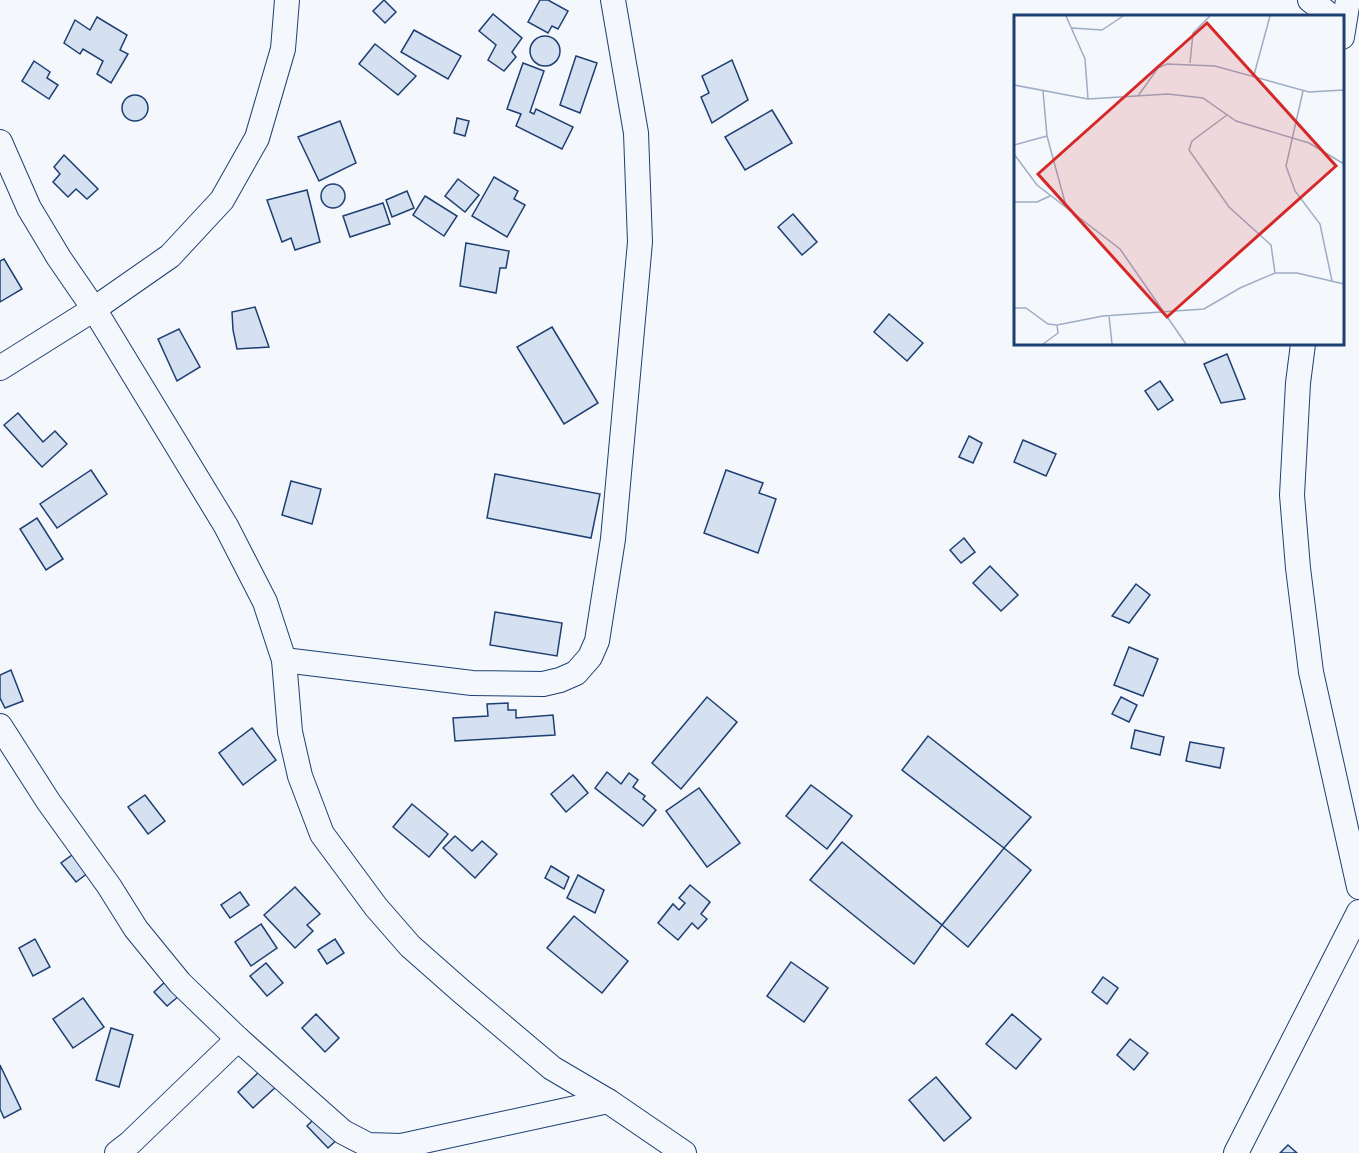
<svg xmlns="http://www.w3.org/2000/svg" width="1359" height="1153" viewBox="0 0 1359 1153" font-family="Ubuntu,sans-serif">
	<rect width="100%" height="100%" fill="#f4f7fb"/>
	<g fill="#d5e0f0" stroke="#1d3f73" stroke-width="1.5">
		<polygon points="384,0 396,12 385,23 373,11"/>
		<polygon points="540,0 548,0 568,11 558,29 552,26 548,33 528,22"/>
		<polygon points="493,14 522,38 512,52 516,57 504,71 488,60 496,45 479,31"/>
		<polygon points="97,17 127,35 120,50 128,54 111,83 97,74 103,61 83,49 80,54 64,43 75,20 90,30"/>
		<polygon points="414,30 461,56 448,79 401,52"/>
		<circle cx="545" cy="51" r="15"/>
		<polygon points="375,44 416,76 398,95 359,64"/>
		<polygon points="576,56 597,63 580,113 560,105"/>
		<polygon points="732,60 748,100 712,123 701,97 709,93 702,76"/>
		<polygon points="34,61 50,72 47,78 58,85 49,99 22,81"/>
		<polygon points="523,63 544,71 530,112 534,114 536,109 573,127 562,149 516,126 521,114 507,109"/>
		<circle cx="135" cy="108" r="13"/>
		<polygon points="772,110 792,143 745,170 725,137"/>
		<polygon points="457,118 469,121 465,136 454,133"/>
		<polygon points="340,121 356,163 319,181 298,137"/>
		<polygon points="64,155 98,189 87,199 76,189 68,197 53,182 60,174 54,167"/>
		<polygon points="494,177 518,191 514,199 525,205 507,237 472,216"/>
		<polygon points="458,179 479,195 465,212 445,196"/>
		<circle cx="333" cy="196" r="12"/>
		<polygon points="307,190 320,242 295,250 291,238 282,242 267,200"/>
		<polygon points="407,191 414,208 392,217 386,200"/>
		<polygon points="425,196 457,216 444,236 413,215"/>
		<polygon points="383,203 390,224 350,237 343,216"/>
		<polygon points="793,214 817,242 802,255 778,227"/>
		<polygon points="466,243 509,251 506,268 500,268 496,293 460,286"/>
		<polygon points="4,259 22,289 0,302 0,261"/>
		<polygon points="255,307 269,347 237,349 233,330 232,312"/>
		<polygon points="889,314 923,343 907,361 874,332"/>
		<polygon points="552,327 598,403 564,424 517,347"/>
		<polygon points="179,329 200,367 177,381 158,339"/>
		<polygon points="1227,354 1245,399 1221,403 1204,364"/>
		<polygon points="1160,381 1173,400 1158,410 1145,391"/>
		<polygon points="18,413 43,442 55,431 67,444 42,467 4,425"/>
		<polygon points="969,436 982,443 973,463 959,457"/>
		<polygon points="1023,440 1056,454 1046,476 1014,462"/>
		<polygon points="91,470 107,494 57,528 40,504"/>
		<polygon points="726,470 763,483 759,493 776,499 758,553 704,533"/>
		<polygon points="495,474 600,494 591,538 487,518"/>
		<polygon points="291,481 321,489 312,524 282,515"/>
		<polygon points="37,518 63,559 46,570 20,529"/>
		<polygon points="964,538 975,552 961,563 950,550"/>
		<polygon points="990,566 1018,595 1001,611 973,583"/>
		<polygon points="1136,584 1150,595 1129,623 1112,616"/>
		<polygon points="495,612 562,623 557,656 490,645"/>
		<polygon points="1129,647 1158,659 1143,696 1114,685"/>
		<polygon points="11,670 23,701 5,708 0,698 0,675"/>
		<polygon points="707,697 737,722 681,789 652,763"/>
		<polygon points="1121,697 1137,705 1129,722 1112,714"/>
		<polygon points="508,703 508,710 516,710 516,718 553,715 555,735 455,741 453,718 488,716 487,704"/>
		<polygon points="252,728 276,760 243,785 219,753"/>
		<polygon points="1135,730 1164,737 1160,755 1131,748"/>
		<polygon points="928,736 1031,817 1004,848 902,770"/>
		<polygon points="1190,742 1224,748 1220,768 1186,761"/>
		<polygon points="607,772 621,784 629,773 638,780 633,787 645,796 643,799 656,810 643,826 595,788"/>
		<polygon points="573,775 588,793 566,812 551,794"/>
		<polygon points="811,785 852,816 827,849 786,816"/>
		<polygon points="699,788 740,843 707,867 666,811"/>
		<polygon points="145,795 165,821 148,834 128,807"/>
		<polygon points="412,804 448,834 429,857 393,827"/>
		<polygon points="455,836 472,851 482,841 497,854 475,878 443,848"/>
		<polygon points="842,842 942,925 914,964 810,880"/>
		<polygon points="1004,848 1031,870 968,947 942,925"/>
		<polygon points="79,850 93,869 76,882 61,863"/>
		<polygon points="551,866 569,877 564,889 545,878"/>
		<polygon points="578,875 604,890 595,913 567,898"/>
		<polygon points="690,885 710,902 701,914 707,919 698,929 692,923 678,940 658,923 673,904 679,910 685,903 679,898"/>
		<polygon points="295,887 320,914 307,925 313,931 295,948 264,915"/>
		<polygon points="240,892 249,905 230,918 221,905"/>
		<polygon points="574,916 628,961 602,993 547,948"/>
		<polygon points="261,924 277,948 251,966 235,942"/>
		<polygon points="35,939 50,967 33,976 19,948"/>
		<polygon points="335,939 344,953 327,964 318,950"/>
		<polygon points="791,962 828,988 804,1022 767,996"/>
		<polygon points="266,963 283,983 267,996 250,976"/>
		<polygon points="1103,977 1118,988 1107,1004 1092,992"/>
		<polygon points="166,981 179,996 167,1006 154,992"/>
		<polygon points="83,998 104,1027 73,1048 53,1019"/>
		<polygon points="316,1014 339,1038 325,1052 302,1028"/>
		<polygon points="1012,1014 1041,1039 1016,1069 986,1044"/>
		<polygon points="111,1028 133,1035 119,1087 96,1080"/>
		<polygon points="1130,1039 1148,1053 1134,1070 1117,1055"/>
		<polygon points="0,1065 21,1109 4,1118 0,1109"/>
		<polygon points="262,1069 278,1085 253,1108 238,1092"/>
		<polygon points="936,1077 971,1118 944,1141 909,1100"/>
		<polygon points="320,1113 341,1136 328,1148 307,1126"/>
		<polygon points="1288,1145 1297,1153 1280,1153"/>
	</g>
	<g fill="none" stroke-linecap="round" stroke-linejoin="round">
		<g stroke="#1d3f73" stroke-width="26">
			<g id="minor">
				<polyline points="1310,0 1331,16"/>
				<polyline points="1342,37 1348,0"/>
				<polyline points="0,142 29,208 59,258 94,309 226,526 265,602 284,660 290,732 300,776 322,834 376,907 410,946 461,991 552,1068 608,1101 684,1153"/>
				<polyline points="1303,344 1298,383 1292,495 1298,568 1311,672 1359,887"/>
				<polyline points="0,368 94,309 170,256 222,200 257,138 283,49 287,0"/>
				<polyline points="284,660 472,683 543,684 560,680 576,673 590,657 597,641 613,539 640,242 636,133 613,0"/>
				<polyline points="0,726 48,801 109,886 136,929 180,983 238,1039 343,1132 368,1145 401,1146 608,1101"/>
				<polyline points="117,1153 130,1143 238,1039"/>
				<polyline points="1236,1153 1359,912"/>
			</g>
		</g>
		<use href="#minor" stroke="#f4f7fb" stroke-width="24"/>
	</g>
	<g transform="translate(1014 15)">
		<rect width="330" height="330" fill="#f4f7fb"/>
		<path fill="none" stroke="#9eadc5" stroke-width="1.5" d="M52,1L71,44L74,84M58,13L88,15L109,1M176,48L179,18L196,1M240,60L256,1M0,70L74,84L154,79L189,83L222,106L295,128L330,149M29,76L33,121L52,191M289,76L272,151L281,176L306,209L318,266M124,81L144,53L153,49L201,51L295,77L330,75M213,100L178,126L175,135L215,192L257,230L261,258M0,130L33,121M0,139L23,170L106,234L172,329M0,187H23L36,181M0,293H12L34,309L43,310L89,301L190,294L226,273L261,258H283L330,269M95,301L98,329M29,329L44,318L43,310"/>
		<path fill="#d62828" fill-opacity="0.15" stroke="#d62828" stroke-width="3" d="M193,8L322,151L153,302L24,159Z"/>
		<rect width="330" height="330" fill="none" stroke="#1d3f73" stroke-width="3"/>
	</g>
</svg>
